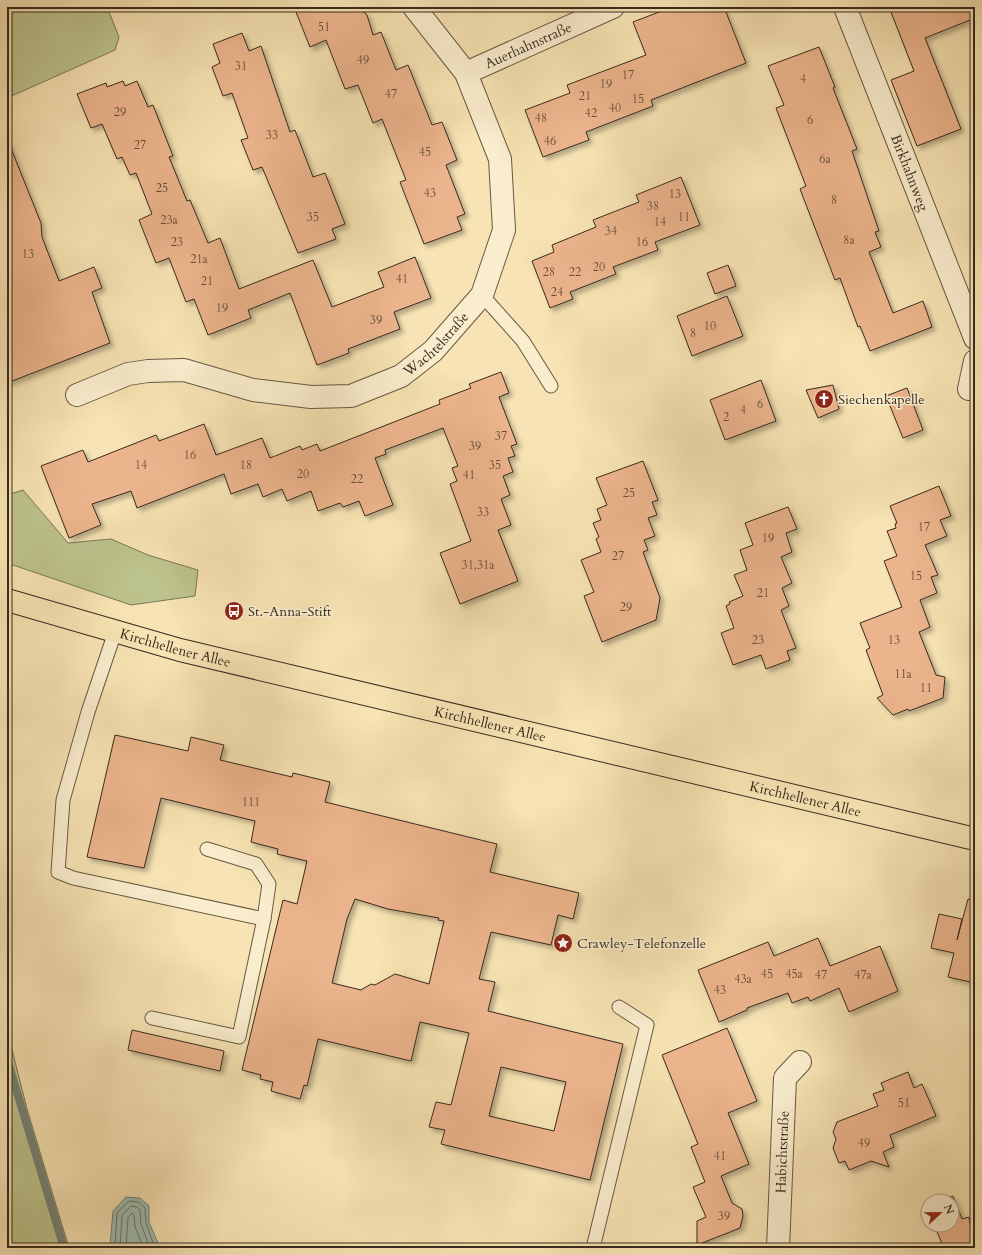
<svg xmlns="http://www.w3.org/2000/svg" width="982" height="1255" viewBox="0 0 982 1255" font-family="Cardo,serif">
	<defs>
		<filter id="shadow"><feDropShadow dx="3.5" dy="3.5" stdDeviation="2" flood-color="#0004"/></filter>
	</defs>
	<rect width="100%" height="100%" fill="#f7e3b3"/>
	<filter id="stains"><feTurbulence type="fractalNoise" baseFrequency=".005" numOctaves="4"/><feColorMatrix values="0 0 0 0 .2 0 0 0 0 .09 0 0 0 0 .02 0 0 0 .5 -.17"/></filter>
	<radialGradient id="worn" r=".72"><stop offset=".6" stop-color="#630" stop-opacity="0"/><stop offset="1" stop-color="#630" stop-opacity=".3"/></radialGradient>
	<g fill="#bdc38c" stroke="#7a7756">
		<polygon points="7,7 107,7 119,37 115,50 7,98"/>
		<polygon points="23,490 68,543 111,539 148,555 198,570 195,596 131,605 7,563 7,495"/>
		<polygon points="7,1030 27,1109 69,1248 7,1248"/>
	</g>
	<polygon fill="#9ebdb3" stroke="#758378" points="126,1197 140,1198 149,1206 149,1222 160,1248 112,1248 110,1245 113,1211"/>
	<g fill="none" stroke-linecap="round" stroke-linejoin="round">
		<g stroke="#6a7469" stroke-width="1">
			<polyline points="115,1248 117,1213 129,1201 139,1202 145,1208 146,1223 155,1248"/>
			<polyline points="120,1248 122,1215 131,1206 137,1207 140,1210 141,1224 150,1248"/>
			<polyline points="126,1248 128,1218 132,1213 134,1215 135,1226 143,1248"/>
		</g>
		<polyline stroke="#758378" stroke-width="8" points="7,1059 64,1248"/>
	</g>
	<g fill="#ecb48c" stroke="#372b1f" fill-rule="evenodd" filter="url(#shadow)">
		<polygon points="294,7 358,7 367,15 373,35 381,32 396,70 408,65 432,125 442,122 457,160 446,165 465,214 457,217 462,230 424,244 400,182 406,180 382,119 373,123 358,85 345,89 326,40 310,47"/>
		<polygon points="672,7 724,7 746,63 651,100 653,106 586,132 589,140 543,157 525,110 570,93 567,85 646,55 633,22"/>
		<polygon points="889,7 975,7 975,18 925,38 961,129 917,146 891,80 914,71"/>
		<polygon points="242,33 249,51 261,46 290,132 295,130 313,177 325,173 345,224 332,229 336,239 298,253 262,167 253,170 241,140 248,138 232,93 223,96 212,67 220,63 213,44"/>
		<polygon points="819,47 835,87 833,88 857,149 852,151 879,231 875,232 881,247 869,252 893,313 923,301 932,327 870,351 860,326 858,327 840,278 835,280 800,189 806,186 776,108 784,105 768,66"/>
		<polygon points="123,81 125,86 137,81 148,107 153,105 173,156 169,157 187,201 190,200 208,243 220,238 239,289 313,260 332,307 384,287 378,272 415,257 431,298 394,312 400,329 348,349 349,353 317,365 290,293 248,310 251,318 208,335 194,299 186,302 169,258 156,263 139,220 152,214 136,173 130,175 122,157 117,159 102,124 91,128 77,94 106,83 107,87"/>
		<polygon points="7,141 8,141 41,223 42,237 59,281 94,267 102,288 92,292 110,343 7,383"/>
		<polygon points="681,177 700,225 655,242 658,250 613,267 616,274 570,292 573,299 550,308 532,261 554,252 552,245 596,227 593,220 639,202 636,195"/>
		<polygon points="728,265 736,286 715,294 707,273"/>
		<polygon points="727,296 743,336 692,356 677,316"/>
		<polygon points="501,372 509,393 499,397 517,444 511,446 515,456 508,458 513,472 503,476 510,495 501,499 511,525 498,530 518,581 460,604 440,553 471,541 450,484 457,481 452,468 458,466 443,428 385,450 386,454 375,458 393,505 365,516 359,501 343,507 340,503 318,511 311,491 287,501 282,489 263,497 258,484 231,494 224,474 137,508 131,491 92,504 101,525 69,538 41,466 83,450 88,462 156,435 159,441 204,424 216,455 262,438 270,458 300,446 302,450 317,444 320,451 440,404 439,400 471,388 469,384"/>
		<polygon points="761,380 776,421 725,440 710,400"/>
		<polygon points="833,385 839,409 818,418 806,390"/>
		<polygon points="907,388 923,430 903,438 886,396"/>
		<polygon points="643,461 658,500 652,502 657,515 648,518 655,536 644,540 648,550 643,552 660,598 656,620 602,642 584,596 594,592 581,560 601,552 596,539 599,537 593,523 601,520 597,509 607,505 596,478"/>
		<polygon points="939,486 951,516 940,520 947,536 925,545 938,575 931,577 937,593 920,600 930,627 919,632 936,675 945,677 943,698 909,711 908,709 893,715 877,698 883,695 866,650 870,648 860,623 902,607 884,561 897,556 887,531 896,528 895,524 897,523 890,506"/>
		<polygon points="788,507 797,529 786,533 792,552 781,557 792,583 782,588 789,606 781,610 796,648 787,651 790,660 766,669 761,655 733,665 721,633 734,628 726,606 730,604 729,602 743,596 734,575 747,570 740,550 753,545 745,523"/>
		<path d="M115,735L188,751L191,737L224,745L220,760L292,777L293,773L330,782L325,802L497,844L490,872L579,893L573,919L558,915L551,945L491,932L479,979L495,982L488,1011L623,1044L590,1180L441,1144L445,1130L429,1127L436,1102L451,1105L469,1033L420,1022L411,1061L318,1039L307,1086L304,1085L300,1099L271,1091L273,1082L260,1079L261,1075L242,1070L283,900L297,904L307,861L277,854L278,849L251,842L255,821L161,798L144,868L87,857ZM355,899L388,909L439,918L438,920L444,921L429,984L395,974L375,985L371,984L361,990L332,983L347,919ZM501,1067L566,1082L554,1131L489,1116Z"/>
		<polygon points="968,899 975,900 975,983 948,977 954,953 931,948 939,914 962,919 957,940"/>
		<polygon points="818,938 830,966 880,946 898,991 849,1012 839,988 810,1001 808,997 792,1003 788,993 747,1008 747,1010 719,1022 698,970 768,942 774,956"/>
		<polygon points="727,1028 757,1101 728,1113 749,1164 721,1176 732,1203 742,1209 743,1216 740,1228 697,1245 697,1221 706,1217 693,1187 705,1182 691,1147 698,1144 662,1055"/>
		<polygon points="132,1030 224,1051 220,1071 128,1050"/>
		<polygon points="908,1072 914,1088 922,1084 936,1116 890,1135 894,1147 883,1152 889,1167 871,1161 849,1170 845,1161 839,1163 833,1148 836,1139 833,1132 837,1122 878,1106 873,1094 884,1090 881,1083"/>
		<polygon points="953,1196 962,1219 969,1217 973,1242 961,1248 944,1248 934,1225 952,1225 952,1201 940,1201"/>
	</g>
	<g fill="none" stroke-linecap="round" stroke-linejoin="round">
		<g stroke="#675944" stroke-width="15">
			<g id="service">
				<polyline points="482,295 523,341 551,386"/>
				<polyline points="115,632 88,712 63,800 58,872 73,878 264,919 269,884 256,864 207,849"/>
				<polyline points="152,1018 239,1037 264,919"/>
				<polyline points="593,1248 647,1025 619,1007"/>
			</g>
		</g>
		<g stroke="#675944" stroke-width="24">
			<g id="minor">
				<path id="s1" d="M845,7L975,338"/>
				<path id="s2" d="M466,73L613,7"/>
				<polyline points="969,389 975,361"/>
				<path id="s3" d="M77,395L128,374L148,371L184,370L253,390L311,397L351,396L401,376L433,351L482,295L504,230L500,159L466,73L414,7"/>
				<path id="s4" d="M778,1248L785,1078L800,1062"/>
			</g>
		</g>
		<g stroke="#372b1f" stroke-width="24">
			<g id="primary">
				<path id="s5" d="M7,600L180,650L975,839"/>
			</g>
		</g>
		<use href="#service" stroke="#faedce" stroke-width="13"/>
		<use href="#minor" stroke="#faedce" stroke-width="22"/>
		<use href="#primary" stroke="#f7e3b3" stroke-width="22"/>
	</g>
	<defs>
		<g id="church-disc" transform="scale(1)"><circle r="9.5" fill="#8f2418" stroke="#faedce"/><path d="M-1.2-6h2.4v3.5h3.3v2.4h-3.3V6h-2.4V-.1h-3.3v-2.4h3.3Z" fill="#fff"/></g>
		<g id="bus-disc" transform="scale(1)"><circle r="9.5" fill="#8f2418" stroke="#faedce"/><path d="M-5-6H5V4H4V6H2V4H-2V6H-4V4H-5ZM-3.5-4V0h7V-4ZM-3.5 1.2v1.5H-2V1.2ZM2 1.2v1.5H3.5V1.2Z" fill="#fff"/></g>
		<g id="sight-disc" transform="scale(1)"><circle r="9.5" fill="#8f2418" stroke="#faedce"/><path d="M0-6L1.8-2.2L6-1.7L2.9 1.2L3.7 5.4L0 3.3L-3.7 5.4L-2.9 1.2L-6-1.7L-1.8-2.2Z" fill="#fff"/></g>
	</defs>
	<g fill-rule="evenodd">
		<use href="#church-disc" x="824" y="399"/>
		<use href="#bus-disc" x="234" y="611"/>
		<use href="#sight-disc" x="563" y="943"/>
	</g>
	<g text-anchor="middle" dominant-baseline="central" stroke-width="3" stroke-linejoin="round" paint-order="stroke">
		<g font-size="12" fill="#644d3a">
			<text x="324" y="27">51</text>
			<text x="363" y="60">49</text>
			<text x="241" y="66">31</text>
			<text x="628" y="75">17</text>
			<text x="803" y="79">4</text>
			<text x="606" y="84">19</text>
			<text x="391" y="94">47</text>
			<text x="585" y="96">21</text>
			<text x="638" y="99">15</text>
			<text x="615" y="108">40</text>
			<text x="120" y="112">29</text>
			<text x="591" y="113">42</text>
			<text x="541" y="118">48</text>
			<text x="810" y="120">6</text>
			<text x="272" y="135">33</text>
			<text x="550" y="141">46</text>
			<text x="140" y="145">27</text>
			<text x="425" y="152">45</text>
			<text x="825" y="159">6a</text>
			<text x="162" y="188">25</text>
			<text x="430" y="193">43</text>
			<text x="675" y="194">13</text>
			<text x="834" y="200">8</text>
			<text x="653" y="206">38</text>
			<text x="313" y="217">35</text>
			<text x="684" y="217">11</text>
			<text x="169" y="220">23a</text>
			<text x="660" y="222">14</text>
			<text x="611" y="231">34</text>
			<text x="849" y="240">8a</text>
			<text x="177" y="242">23</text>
			<text x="642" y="242">16</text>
			<text x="28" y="254">13</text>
			<text x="199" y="259">21a</text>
			<text x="599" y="267">20</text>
			<text x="549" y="272">28</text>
			<text x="575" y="272">22</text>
			<text x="402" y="279">41</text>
			<text x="207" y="281">21</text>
			<text x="557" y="292">24</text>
			<text x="222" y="308">19</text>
			<text x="376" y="320">39</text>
			<text x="710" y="326">10</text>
			<text x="693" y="333">8</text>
			<text x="760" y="404">6</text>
			<text x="743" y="410">4</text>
			<text x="726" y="417">2</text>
			<text x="501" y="436">37</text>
			<text x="475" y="446">39</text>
			<text x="190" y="455">16</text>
			<text x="141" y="465">14</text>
			<text x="246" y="465">18</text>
			<text x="495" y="465">35</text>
			<text x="303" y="474">20</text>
			<text x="469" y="475">41</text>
			<text x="357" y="479">22</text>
			<text x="629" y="493">25</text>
			<text x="483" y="512">33</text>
			<text x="924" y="527">17</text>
			<text x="768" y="538">19</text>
			<text x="618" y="556">27</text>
			<text x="478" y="565">31,31a</text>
			<text x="916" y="576">15</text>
			<text x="763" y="593">21</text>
			<text x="626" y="607">29</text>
			<text x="758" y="640">23</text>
			<text x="894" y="640">13</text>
			<text x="903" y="674">11a</text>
			<text x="926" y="688">11</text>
			<text x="251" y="802">111</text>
			<text x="767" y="974">45</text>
			<text x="794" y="974">45a</text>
			<text x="821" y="975">47</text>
			<text x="863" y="975">47a</text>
			<text x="743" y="979">43a</text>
			<text x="720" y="990">43</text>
			<text x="904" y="1103">51</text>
			<text x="864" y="1143">49</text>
			<text x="720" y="1156">41</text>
			<text x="724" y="1216">39</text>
		</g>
		<g font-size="14" fill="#372b1f" stroke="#faedce">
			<text stroke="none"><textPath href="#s2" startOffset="68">Auerhahnstraße</textPath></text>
			<text stroke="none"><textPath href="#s1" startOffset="178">Birkhahnweg</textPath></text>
			<text stroke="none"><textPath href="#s3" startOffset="383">Wachtelstraße</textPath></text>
			<text stroke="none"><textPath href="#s5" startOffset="175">Kirchhellener Allee</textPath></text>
			<text stroke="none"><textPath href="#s5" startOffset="499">Kirchhellener Allee</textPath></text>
			<text stroke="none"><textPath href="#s5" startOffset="823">Kirchhellener Allee</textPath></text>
			<text stroke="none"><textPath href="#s4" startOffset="96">Habichtstraße</textPath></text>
		</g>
		<g font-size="14" fill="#372b1f" stroke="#faedce" text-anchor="start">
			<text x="838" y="399">Siechenkapelle</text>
			<text x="248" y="611">St.-Anna-Stift</text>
			<text x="577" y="943">Crawley-Telefonzelle</text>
		</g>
	</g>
	<rect width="982" height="1255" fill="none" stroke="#f7e3b3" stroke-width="24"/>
	<rect x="8" y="8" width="966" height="1239" fill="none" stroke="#372b1f" stroke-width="2"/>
	<rect x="12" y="12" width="958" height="1231" fill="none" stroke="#372b1f"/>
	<g transform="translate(940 1213) rotate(68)"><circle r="19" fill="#faedce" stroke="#ac9f88"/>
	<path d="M0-3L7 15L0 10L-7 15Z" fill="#8f2418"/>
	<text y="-6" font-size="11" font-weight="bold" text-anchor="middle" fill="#372b1f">N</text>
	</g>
	<rect width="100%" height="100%" filter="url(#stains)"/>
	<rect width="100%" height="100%" fill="url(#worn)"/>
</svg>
